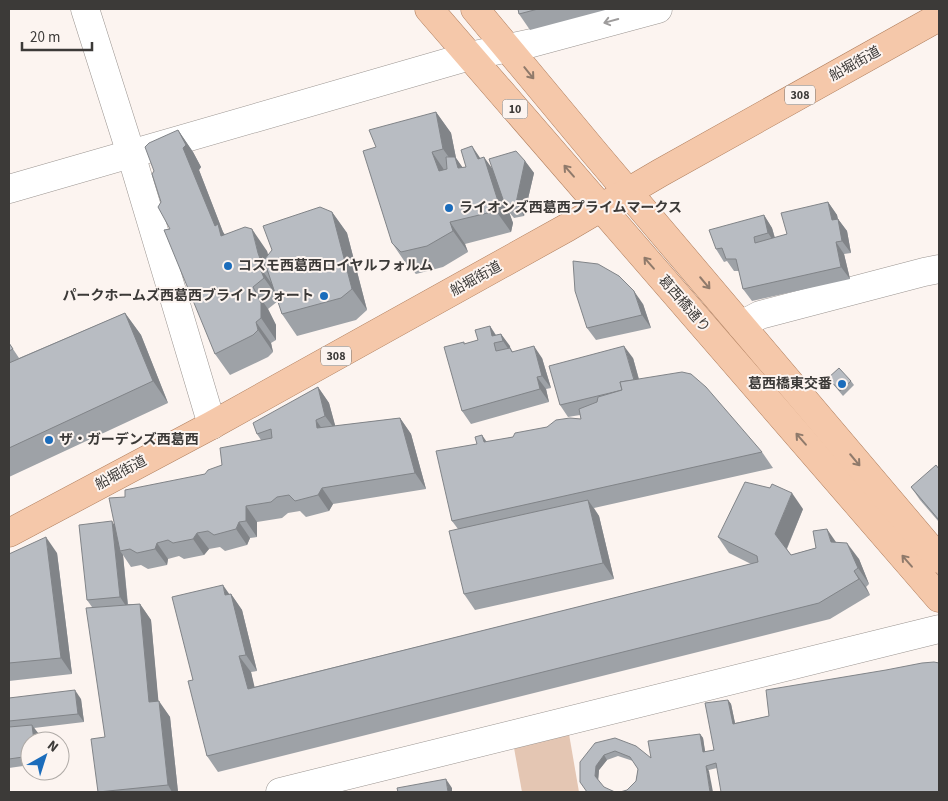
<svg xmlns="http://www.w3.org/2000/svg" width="948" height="801" viewBox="0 0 948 801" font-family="'Source Sans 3','Noto Sans JP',sans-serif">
	<rect width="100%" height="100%" fill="#fcf4f0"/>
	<polygon fill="#e4c6b3" points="569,734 579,792 522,792 514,748"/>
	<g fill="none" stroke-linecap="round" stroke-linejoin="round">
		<g stroke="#9b9591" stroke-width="29">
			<g id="minor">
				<polyline points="85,9 131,154 212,425"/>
				<polyline points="9,189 470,56 532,43 658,9"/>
				<polyline points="741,325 760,315 924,272 939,269"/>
				<polyline points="280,792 939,629"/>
			</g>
		</g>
		<g stroke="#b07f5e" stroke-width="29">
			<g id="major">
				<polyline points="429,9 939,598"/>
				<polyline points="475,9 594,152 939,559"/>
				<polyline points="9,533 212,425 568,227 660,173 939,17"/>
			</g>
		</g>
		<use href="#minor" stroke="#fff" stroke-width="28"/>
		<use href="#major" stroke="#f5c8aa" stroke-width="28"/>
	</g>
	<g fill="#9ea2a7">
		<polygon points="518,9 609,9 530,30 519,14"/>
		<polygon points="436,112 451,133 456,158 462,167 466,167 480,158 493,169 525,161 534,173 524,216 514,218 509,212 513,223 511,232 465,244 468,252 443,267 416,274 407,265 392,243 376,147"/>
		<polygon points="178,130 193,152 201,167 199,170 223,232 225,235 267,251 268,255 332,212 347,233 367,310 356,320 297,336 282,314 278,301 268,309 276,325 276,340 271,343 273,352 268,357 230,375 215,354 161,202 154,171"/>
		<polygon points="828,202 837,215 838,219 847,231 851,253 844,254 850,279 752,301 743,289 739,271 734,271 727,261 724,262 716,249 764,215 772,228 775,238 787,234"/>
		<polygon points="643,304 651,328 596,340 587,328"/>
		<polygon points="125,313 141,335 168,403 9,477 9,343 19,358"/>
		<polygon points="490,326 496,335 501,334 513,352 542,358 551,388 546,389 549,402 471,424 462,411 465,344 478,340"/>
		<polygon points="633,358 639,379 762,452 773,468 594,508 599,516 614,579 475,610 464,594 458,529 452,521 487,442 513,437 547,427 581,419 580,415 568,417 560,405"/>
		<polygon points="828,378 851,381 854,385 843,396"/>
		<polygon points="318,387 329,403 335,426 400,418 411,434 426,489 333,504 329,511 306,517 300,511 288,513 282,518 257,522 257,537 250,538 247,545 225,551 220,547 209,549 204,555 184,559 179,556 168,559 167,565 148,569 141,565 131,567 123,555 128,604 140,604 151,620 158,701 170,717 178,792 98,792 105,737 92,607 87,600 125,497 205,474 222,465 261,440 257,434"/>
		<polygon points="939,469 939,522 920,500 911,487"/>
		<polygon points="803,509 787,549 791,555 836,542 859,559 869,584 866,587 870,595 830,619 218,772 207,756 193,680 229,594 231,594 242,610 257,671 251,672 254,687 751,564 729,553 718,537"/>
		<polygon points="57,553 72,674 9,681 9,554"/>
		<polygon points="886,670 717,768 627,790 636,781 638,769 633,761 618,756 607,760 599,770 598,781 587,792 595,743 651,758 700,734 703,738 705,752 714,750 728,700 731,704 735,723 769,716"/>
		<polygon points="9,698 81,699 84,722 34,728 38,733 39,741 30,741 30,765 9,768"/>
	</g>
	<g fill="#818488">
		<polygon points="436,112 451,133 456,158 470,178 458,170 443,149"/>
		<polygon points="178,130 193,152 201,167 199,170 223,232 233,246 236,258 215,226 183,148"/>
		<polygon points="472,146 487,168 484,157 499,178 505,205 509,212 513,223 511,232 496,211 478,159"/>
		<polygon points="432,152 447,174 439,171"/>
		<polygon points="525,161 534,173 524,216 516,203"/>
		<polygon points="828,202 837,215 839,226 838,219 847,231 851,253 842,241 832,220"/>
		<polygon points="332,212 347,233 367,310 352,289"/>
		<polygon points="764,215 772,228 777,246 768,233"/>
		<polygon points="450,222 465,244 468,252 453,231"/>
		<polygon points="252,229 267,251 273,275 277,286 262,264 258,253"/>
		<polygon points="836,242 844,254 850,279 841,267"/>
		<polygon points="259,266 274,287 279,299 264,278"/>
		<polygon points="253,287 268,309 276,325 276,340 261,318"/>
		<polygon points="634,291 643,304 651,328 642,315"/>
		<polygon points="125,313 141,335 168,403 153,381"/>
		<polygon points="256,322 271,343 273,352 258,330"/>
		<polygon points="490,326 498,339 492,336"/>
		<polygon points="501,334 510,346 511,353 503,341"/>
		<polygon points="534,346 542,358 551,388 542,376"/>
		<polygon points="624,346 633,358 643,395 635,382"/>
		<polygon points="537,377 546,389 549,402 540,389"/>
		<polygon points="318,387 329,403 337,432 325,416"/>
		<polygon points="400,418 411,434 426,489 415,473"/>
		<polygon points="316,420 327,436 317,428"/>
		<polygon points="482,435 493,451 484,442"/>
		<polygon points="322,488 333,504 329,511 318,495"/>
		<polygon points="792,493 803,509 786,550 775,534"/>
		<polygon points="588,500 599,516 614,579 603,563"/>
		<polygon points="246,506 257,522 257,537 246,521"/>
		<polygon points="112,521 120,534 120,551 123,555 128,609 120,597"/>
		<polygon points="239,522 250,538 247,545 236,529"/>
		<polygon points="827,529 838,545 831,542"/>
		<polygon points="197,533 209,549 204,555 193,539"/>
		<polygon points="46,537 57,553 72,674 61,658"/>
		<polygon points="157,543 168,559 167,565 155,549"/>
		<polygon points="847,543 859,559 869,584 858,568"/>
		<polygon points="854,571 866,587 870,595 859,579"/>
		<polygon points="223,585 232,598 231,594 242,610 257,671 246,655 225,595"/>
		<polygon points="140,604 151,620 160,718 149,702"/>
		<polygon points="239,656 251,672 259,705 248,689"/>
		<polygon points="75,690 81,699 84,722 78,714"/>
		<polygon points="728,700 731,704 736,728 733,724"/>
		<polygon points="159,701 170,717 178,792 172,792 168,785"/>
		<polygon points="32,725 38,733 39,741 34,741"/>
		<polygon points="700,734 703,738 706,757 703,752"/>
		<polygon points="604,755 607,760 599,770 598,781 595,776 596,766"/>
		<polygon points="706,766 709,771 713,792 710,792"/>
		<polygon points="446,779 452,788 452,792 448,792"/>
	</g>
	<g fill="#b8bcc2" stroke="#818488">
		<polygon points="518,9 538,9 519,14"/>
		<polygon points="436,112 443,149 432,152 439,171 447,169 446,157 455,157 458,168 466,167 461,150 472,146 478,159 484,157 498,201 496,211 450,222 453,231 427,246 401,252 392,243 363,151 376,147 369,130"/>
		<polygon points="178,130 186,145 183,148 215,226 218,224 221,236 245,227 252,229 258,253 262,264 259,266 264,278 253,287 261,303 261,318 256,322 258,330 253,335 215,354 164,230 170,229 158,207 161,202 152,174 154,171 145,147 149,143"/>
		<polygon points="516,151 525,161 516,203 505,205 489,159"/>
		<polygon points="828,202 832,220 838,219 842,241 836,242 841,267 743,289 736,259 726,259 722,248 716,249 709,230 764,215 768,233 754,237 755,243 787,234 781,213"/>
		<polygon points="320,207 332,212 352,289 341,298 282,314 264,260 272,250 263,226"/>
		<polygon points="573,261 598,264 619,276 634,291 642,315 587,328 575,291"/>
		<polygon points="125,313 153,381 9,448 9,363"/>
		<polygon points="490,326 492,336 501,334 503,341 494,343 496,351 510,348 512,352 534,346 542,376 537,377 540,389 462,411 444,347 464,342 464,344 478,340 475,330"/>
		<polygon points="9,343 13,349 9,351"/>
		<polygon points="624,346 634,380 620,382 622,390 610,393 560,405 549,366"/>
		<polygon points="839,368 851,381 840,391 828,378"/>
		<polygon points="682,372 691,374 706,387 762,452 452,521 436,451 477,444 475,437 482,435 484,442 513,437 515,433 547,427 556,420 570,418 581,419 579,409 597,402 598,397 622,390 620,382"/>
		<polygon points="318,387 325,416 316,420 317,428 400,418 415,473 322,488 318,495 295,501 289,495 277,497 271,502 246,506 246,521 239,522 236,529 214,535 208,531 197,533 193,539 173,543 168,540 157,543 155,549 137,553 130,549 120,551 109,498 125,497 125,490 205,474 208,470 222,465 220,448 272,438 271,429 257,434 253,423"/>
		<polygon points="936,465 939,469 939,520 911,487"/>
		<polygon points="745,482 770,488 772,484 792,493 775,534 791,555 816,548 813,531 827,529 831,542 847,543 858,568 854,571 859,579 819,603 207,756 188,681 193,680 172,597 223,585 225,595 231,594 246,655 239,656 248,689 758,562 757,556 718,537"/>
		<polygon points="588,500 603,563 464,594 449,531"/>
		<polygon points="112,521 120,597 87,600 79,525"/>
		<polygon points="46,537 61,658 9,663 9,554"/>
		<polygon points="140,604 149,702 159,701 168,785 98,792 91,739 105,737 86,608"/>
		<polygon points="934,662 939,663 939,792 721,792 716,763 706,766 710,792 620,792 627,790 636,781 638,769 630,757 615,751 604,755 596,766 595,776 604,787 615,792 587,792 580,782 580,762 595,743 615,738 636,746 651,758 648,741 700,734 703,752 714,750 705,703 728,700 733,724 769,716 766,690 886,670 922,663"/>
		<polygon points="75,690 78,714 9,721 9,698"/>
		<polygon points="32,725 34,741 30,741 30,756 9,759 9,727"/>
		<polygon points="446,779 448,792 398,792 397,788"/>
	</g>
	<defs><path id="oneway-shaft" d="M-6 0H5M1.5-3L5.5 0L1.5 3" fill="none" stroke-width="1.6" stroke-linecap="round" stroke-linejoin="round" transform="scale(1.25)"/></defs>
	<use stroke="#9e9c9c" href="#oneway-shaft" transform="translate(611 21) rotate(165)"/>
	<g stroke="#8f7a6b">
		<use href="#oneway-shaft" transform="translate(529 73) rotate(51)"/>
		<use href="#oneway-shaft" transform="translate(569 171) rotate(-131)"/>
		<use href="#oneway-shaft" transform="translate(649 263) rotate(-131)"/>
		<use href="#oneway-shaft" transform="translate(705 283) rotate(50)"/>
		<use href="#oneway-shaft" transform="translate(801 439) rotate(-131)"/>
		<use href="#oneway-shaft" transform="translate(855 460) rotate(50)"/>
		<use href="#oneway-shaft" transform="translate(907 561) rotate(-131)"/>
	</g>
	<g fill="#1b6cbb" stroke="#fcf4f0" stroke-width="2">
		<circle cx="449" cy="208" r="5"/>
		<circle cx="228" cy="266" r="5"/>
		<circle cx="324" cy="296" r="5"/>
		<circle cx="842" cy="384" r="5"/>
		<circle cx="49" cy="440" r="5"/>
	</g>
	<g text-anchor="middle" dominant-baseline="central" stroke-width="4" stroke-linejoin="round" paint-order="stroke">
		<g fill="#fcf4f0" stroke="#76726f" stroke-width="1">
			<rect x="785" y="85.5" width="30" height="19" rx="4"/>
			<rect x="502.5" y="99.5" width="25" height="19" rx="4"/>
			<rect x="321" y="346.5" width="30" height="19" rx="4"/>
		</g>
		<g font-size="12" font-weight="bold" fill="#3c3a38">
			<text x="800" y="95">308</text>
			<text x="515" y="109">10</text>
			<text x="336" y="356">308</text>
		</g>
		<g font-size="14" fill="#3c3a38" stroke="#fcf4f0">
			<text transform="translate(855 64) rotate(-29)">船堀街道</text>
			<text transform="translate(476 279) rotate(-29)">船堀街道</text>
			<text transform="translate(684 304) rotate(49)">葛西橋通り</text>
			<text transform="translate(121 473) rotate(-28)">船堀街道</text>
		</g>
		<g font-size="14" font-weight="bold" fill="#3c3a38" stroke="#fcf4f0" text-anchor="start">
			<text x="459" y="208">ライオンズ西葛西プライムマークス</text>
			<text x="238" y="266">コスモ西葛西ロイヤルフォルム</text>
			<text x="314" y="296" text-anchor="end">パークホームズ西葛西ブライトフォート</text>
			<text x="832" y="384" text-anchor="end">葛西橋東交番</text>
			<text x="59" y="440">ザ・ガーデンズ西葛西</text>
		</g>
	</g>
	<rect width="948" height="801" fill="none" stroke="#3c3a38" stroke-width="20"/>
	<g transform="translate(45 756) rotate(39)"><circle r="24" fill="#fcf4f0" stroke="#afaaa6"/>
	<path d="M0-4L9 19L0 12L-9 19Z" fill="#1b6cbb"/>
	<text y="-8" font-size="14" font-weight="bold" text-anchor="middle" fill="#3c3a38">N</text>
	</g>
	<path d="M22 42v8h70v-8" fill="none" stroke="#3c3a38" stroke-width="2.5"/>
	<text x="30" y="42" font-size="15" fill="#3c3a38" stroke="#fcf4f0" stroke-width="4" paint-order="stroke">20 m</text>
</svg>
